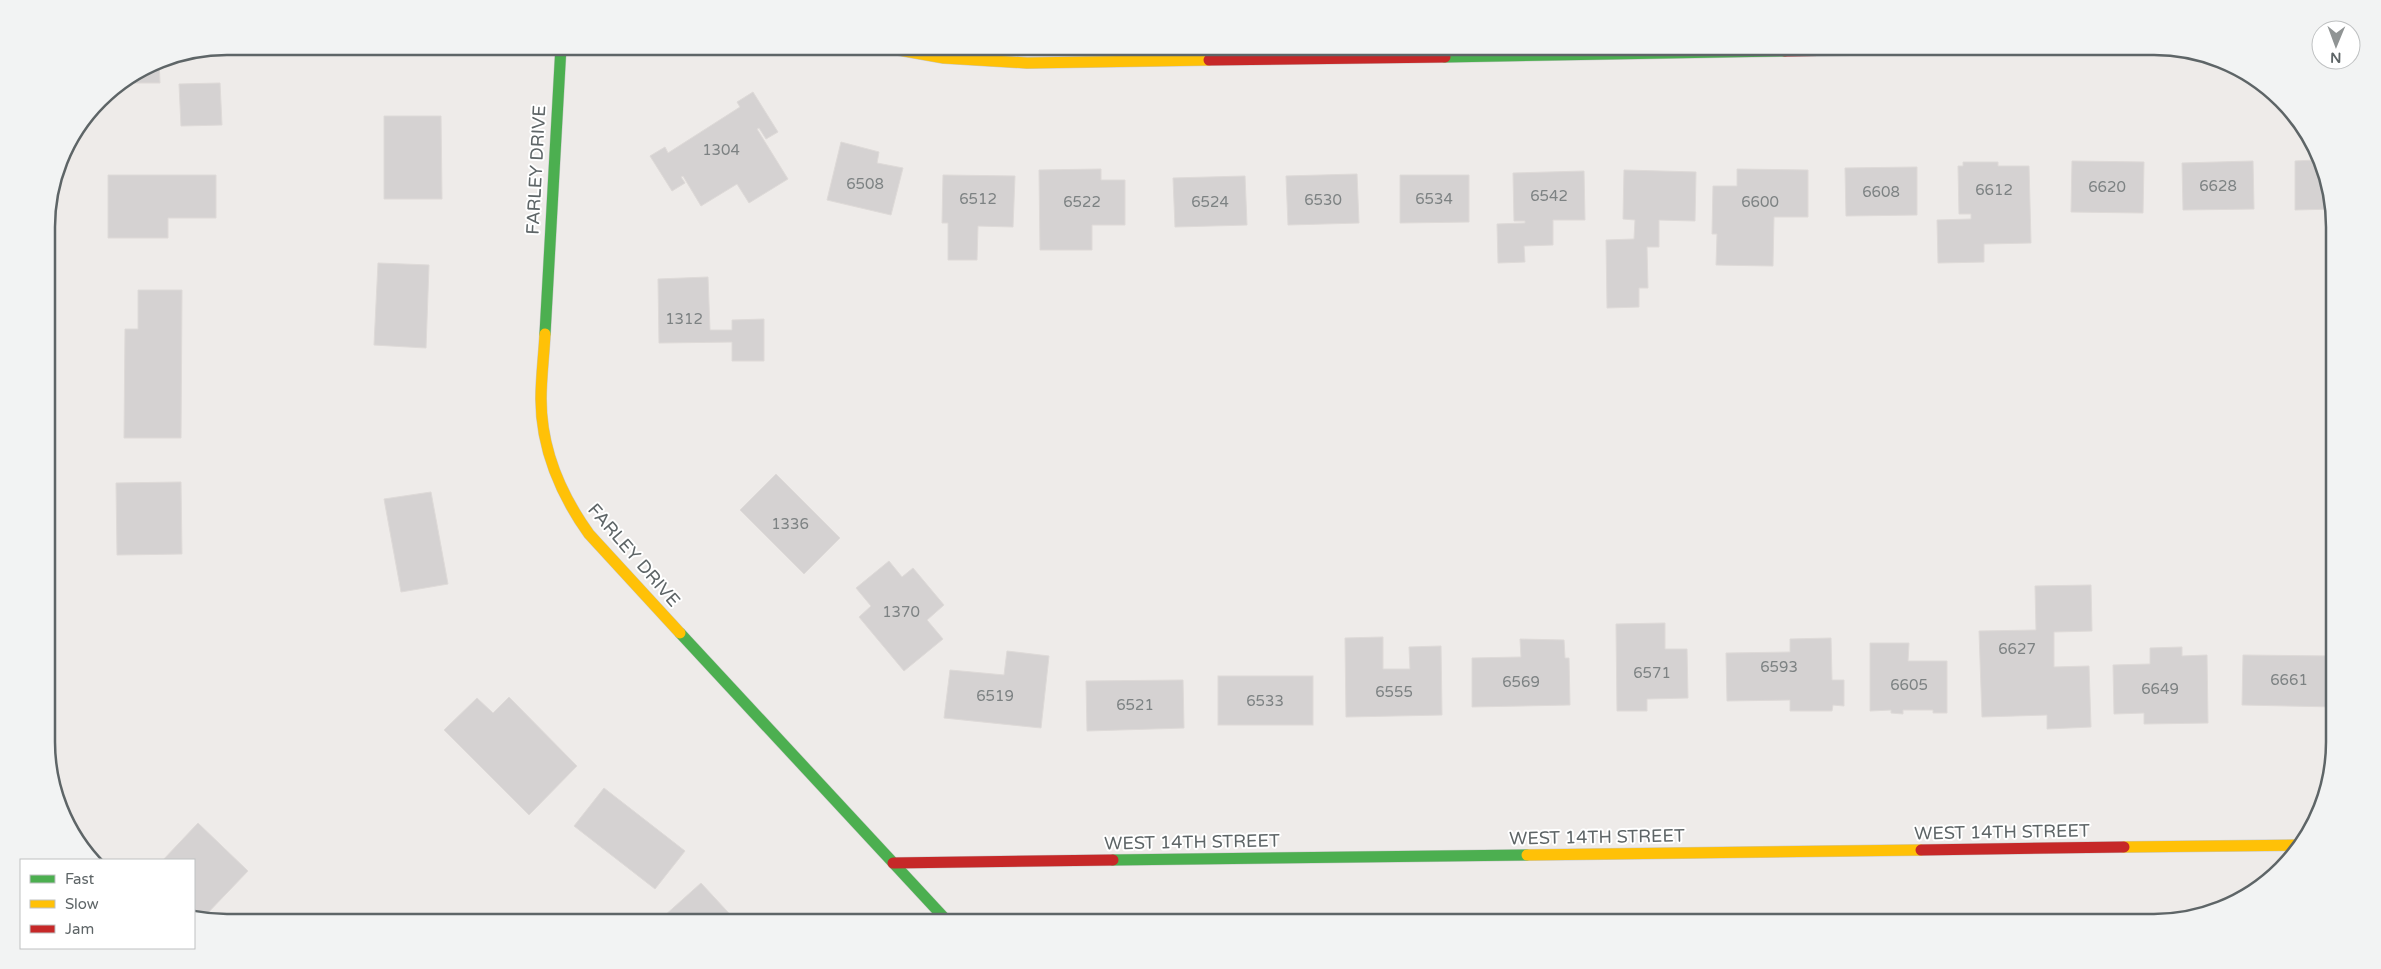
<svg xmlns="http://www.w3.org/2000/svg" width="2381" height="969" viewBox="0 0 2381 969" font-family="'Varela Round',sans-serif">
	<rect width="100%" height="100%" fill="#eeebe9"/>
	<g fill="#d5d2d2" stroke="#dedad8">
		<polygon points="159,60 160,83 120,83 158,60"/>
		<polygon points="220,83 222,125 181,126 179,84"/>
		<polygon points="753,92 778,132 766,139 759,128 757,129 788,179 749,203 737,184 701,206 683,176 681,177 685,183 672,191 650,156 665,147 668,153 740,107 737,102"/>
		<polygon points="384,116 441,116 442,199 384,199"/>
		<polygon points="841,142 879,152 877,163 903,168 891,215 827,200"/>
		<polygon points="2315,160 2333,203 2333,209 2295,210 2295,161"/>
		<polygon points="2072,161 2144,162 2143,213 2071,212"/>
		<polygon points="2253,161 2254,209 2183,210 2182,163"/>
		<polygon points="1963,162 1998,162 1998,166 2029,166 2031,243 1984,244 1984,262 1938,263 1937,220 1971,219 1971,214 1959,214 1958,166 1963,166"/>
		<polygon points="1917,167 1917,215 1846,216 1845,168"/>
		<polygon points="1101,169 1101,180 1125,180 1125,225 1092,225 1092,250 1040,250 1039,170"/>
		<polygon points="1737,169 1808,170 1808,217 1774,217 1773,266 1716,265 1717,234 1712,234 1713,186 1737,186"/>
		<polygon points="1624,170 1696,172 1695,221 1659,220 1659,247 1647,247 1648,288 1639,288 1639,307 1607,308 1606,240 1634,239 1635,220 1623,219"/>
		<polygon points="1584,171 1585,220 1553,220 1553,245 1524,246 1525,262 1498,263 1497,224 1525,223 1525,221 1514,221 1513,173"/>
		<polygon points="1357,174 1359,223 1288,225 1286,176"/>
		<polygon points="108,175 216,175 216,218 168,218 168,238 108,238"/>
		<polygon points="943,175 1015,176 1013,227 978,226 977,260 948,260 948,223 942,223"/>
		<polygon points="1400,175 1469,175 1469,222 1400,223"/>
		<polygon points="1245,176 1247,225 1175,227 1173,178"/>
		<polygon points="378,263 429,265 426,348 374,345"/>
		<polygon points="708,277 710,330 732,330 732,320 764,319 764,361 732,361 732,342 659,343 658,279"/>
		<polygon points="138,290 182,290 181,438 124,438 125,329 138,329"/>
		<polygon points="776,474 840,538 804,574 740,510"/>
		<polygon points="181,482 182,554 117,555 116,483"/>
		<polygon points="431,492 448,584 401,592 384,499"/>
		<polygon points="889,561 902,577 913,568 944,605 927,620 943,639 904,671 859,617 871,606 856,588"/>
		<polygon points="2091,585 2092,631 2054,632 2054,667 2089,666 2091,727 2047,729 2047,715 1982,717 1979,631 2036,630 2035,586"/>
		<polygon points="1665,623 1665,649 1687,649 1688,698 1647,699 1647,711 1617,711 1616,624"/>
		<polygon points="1383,637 1383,669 1410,669 1409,647 1441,646 1442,715 1346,717 1345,638"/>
		<polygon points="1831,638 1832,680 1844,680 1844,706 1833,705 1832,711 1790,711 1790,700 1727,701 1726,653 1790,652 1790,639"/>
		<polygon points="1520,639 1564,640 1565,658 1569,658 1570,705 1472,707 1472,658 1521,657"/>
		<polygon points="1870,643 1909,643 1908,661 1947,661 1947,713 1933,713 1933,710 1903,710 1903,714 1891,713 1891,710 1870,711"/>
		<polygon points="2182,647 2182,656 2207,655 2208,723 2144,724 2144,713 2114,714 2113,665 2150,664 2150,648"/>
		<polygon points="1007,651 1049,656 1041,728 944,718 950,670 1004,675"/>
		<polygon points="2243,655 2334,656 2335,707 2242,705"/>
		<rect x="1218" y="676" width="95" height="49"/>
		<polygon points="1183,680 1184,728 1087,731 1086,681"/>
		<polygon points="509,697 577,766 529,815 444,730 477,698 493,713"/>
		<polygon points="604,788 685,851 655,889 574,826"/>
		<polygon points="198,823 248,871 202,919 194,917 194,860 163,860"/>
		<polygon points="701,883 738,923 668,923 663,917"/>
	</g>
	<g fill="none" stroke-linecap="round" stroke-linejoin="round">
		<g stroke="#c7c8c7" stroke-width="12">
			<g id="fast">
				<polyline points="1983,48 2121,46"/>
				<polyline points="1445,57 1785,51"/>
				<polyline points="545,334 561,46"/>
				<polyline points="680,633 949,923"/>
				<polyline points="1113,860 1527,855"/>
			</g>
		</g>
		<g stroke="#c7c8c7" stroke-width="12">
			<g id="slow">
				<polyline points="876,46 944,58 1027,63 1209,60"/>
				<path d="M545,334C544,355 541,377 541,399C541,448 561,495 589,534L680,633"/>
				<polyline points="2124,847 2301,845"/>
				<polyline points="1527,855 1921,850"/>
			</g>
		</g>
		<g stroke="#c7c8c7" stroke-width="12">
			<g id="jam">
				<polyline points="1785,51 1983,48"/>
				<polyline points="1209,60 1445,57"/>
				<polyline points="1921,850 2124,847"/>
				<polyline points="893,863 1113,860"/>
			</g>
		</g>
		<use href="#fast" stroke="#4caf50" stroke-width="11"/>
		<use href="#slow" stroke="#ffc107" stroke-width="11"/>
		<use href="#jam" stroke="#c62828" stroke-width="11"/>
	</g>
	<g text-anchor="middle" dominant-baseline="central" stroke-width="4" stroke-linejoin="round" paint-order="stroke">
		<g font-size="15" fill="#7d8283">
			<text x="721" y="150">1304</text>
			<text x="865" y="184">6508</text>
			<text x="2218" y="186">6628</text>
			<text x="2107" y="187">6620</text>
			<text x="1994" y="190">6612</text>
			<text x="1881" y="192">6608</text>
			<text x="1549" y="196">6542</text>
			<text x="978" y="199">6512</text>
			<text x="1434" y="199">6534</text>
			<text x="1323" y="200">6530</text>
			<text x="1082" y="202">6522</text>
			<text x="1210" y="202">6524</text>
			<text x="1760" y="202">6600</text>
			<text x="684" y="319">1312</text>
			<text x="790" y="524">1336</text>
			<text x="901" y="612">1370</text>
			<text x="2017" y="649">6627</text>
			<text x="1779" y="667">6593</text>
			<text x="1652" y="673">6571</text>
			<text x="2289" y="680">6661</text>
			<text x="1521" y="682">6569</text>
			<text x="1909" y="685">6605</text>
			<text x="2160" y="689">6649</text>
			<text x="1394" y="692">6555</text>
			<text x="995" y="696">6519</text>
			<text x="1265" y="701">6533</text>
			<text x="1135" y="705">6521</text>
		</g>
		<g font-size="18" fill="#5e6567" stroke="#fff">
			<text transform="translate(536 170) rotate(-87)">FARLEY DRIVE</text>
			<text transform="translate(634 555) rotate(49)">FARLEY DRIVE</text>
			<text transform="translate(2002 832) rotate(-1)">WEST 14TH STREET</text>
			<text transform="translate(1597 837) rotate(-1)">WEST 14TH STREET</text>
			<text transform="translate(1192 842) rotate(-1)">WEST 14TH STREET</text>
		</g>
	</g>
	<path d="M0 0H2381V969H0ZM227 55H2154A172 172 0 0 1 2326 227V742A172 172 0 0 1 2154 914H227A172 172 0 0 1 55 742V227A172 172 0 0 1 227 55Z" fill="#f2f3f3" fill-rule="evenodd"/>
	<path fill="none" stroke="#5e6567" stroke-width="2.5" d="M227 55H2154A172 172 0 0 1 2326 227V742A172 172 0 0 1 2154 914H227A172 172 0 0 1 55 742V227A172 172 0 0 1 227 55Z"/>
	<rect x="20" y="859" width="175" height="90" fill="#ffffff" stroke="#bfc1c2"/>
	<rect x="30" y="875" width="25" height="8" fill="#4caf50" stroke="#bfc1c2"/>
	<text x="65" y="884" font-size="15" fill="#5e6567">Fast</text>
	<rect x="30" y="900" width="25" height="8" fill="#ffc107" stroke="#bfc1c2"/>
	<text x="65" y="909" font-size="15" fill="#5e6567">Slow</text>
	<rect x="30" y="925" width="25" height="8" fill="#c62828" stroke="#bfc1c2"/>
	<text x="65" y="934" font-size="15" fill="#5e6567">Jam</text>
	<g transform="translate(2336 45) rotate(181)"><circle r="24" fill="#ffffff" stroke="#bfc1c2"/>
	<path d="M0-4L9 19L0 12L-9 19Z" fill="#909494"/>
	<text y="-8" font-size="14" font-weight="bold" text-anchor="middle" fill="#5e6567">N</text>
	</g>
</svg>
